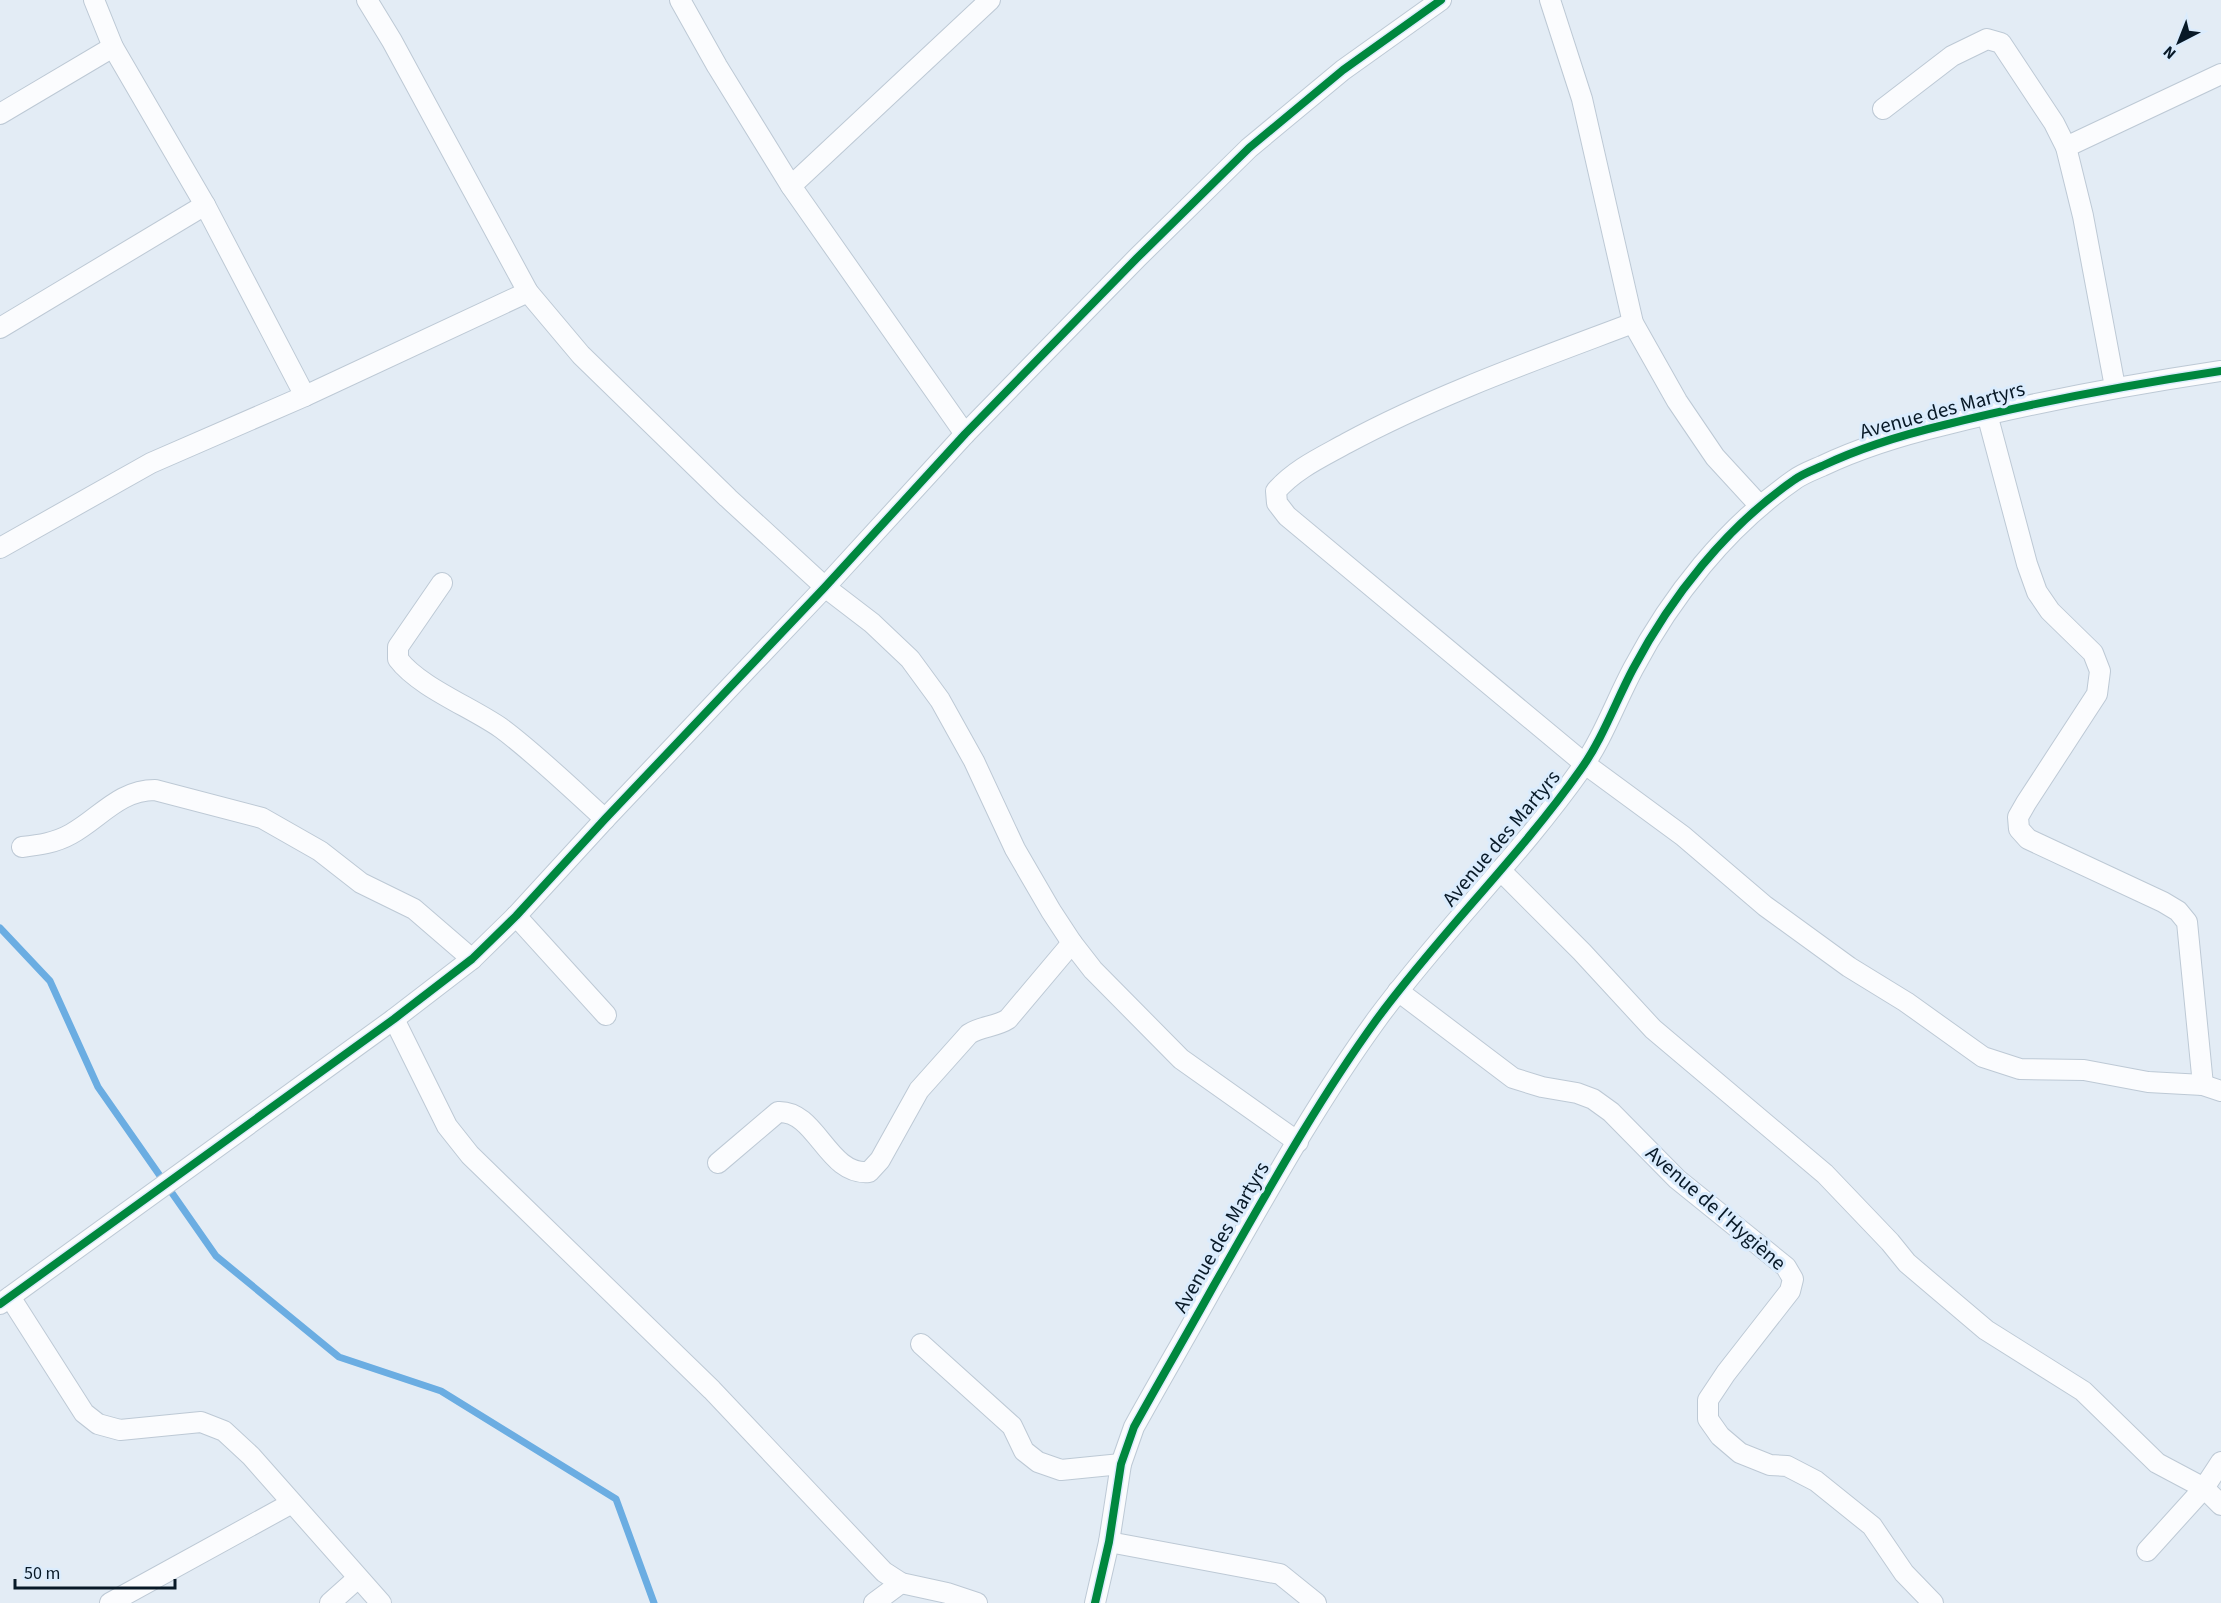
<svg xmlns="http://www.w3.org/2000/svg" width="2221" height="1603" viewBox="0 0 2221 1603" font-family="'Source Sans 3',sans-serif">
	<rect width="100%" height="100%" fill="#e3ecf5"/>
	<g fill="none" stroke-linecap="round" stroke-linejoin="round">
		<polyline stroke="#6bade2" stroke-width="7" points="0,928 50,981 98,1087 216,1256 339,1357 441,1391 616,1499 654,1603"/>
		<g stroke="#bdc9d5" stroke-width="22">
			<g id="minor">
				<polyline points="94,0 113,47 205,205 305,396"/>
				<polyline points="367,0 392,41 528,292 581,355 728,498 825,587 872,623 910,659 940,700 974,761 1015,849 1051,911 1072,943 1093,970 1181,1059 1298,1142"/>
				<polyline points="680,0 717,66 791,186 965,434"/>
				<polyline points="1550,0 1582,99 1633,323 1677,401 1715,457 1760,506"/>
				<polyline points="1883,109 1952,56 1987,39 2001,43 2054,123 2066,147 2083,216 2115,387"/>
				<polyline points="0,114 113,47"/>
				<polyline points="2066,147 2221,74"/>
				<polyline points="791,186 990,0"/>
				<path d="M1633,323C1538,359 1436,395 1347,443C1322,457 1295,469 1276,491L1277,503L1287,516L1585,764L1683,836L1765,906L1849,967L1906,1002L1983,1057L2020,1069L2084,1070L2148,1082L2203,1085L2221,1091"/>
				<polyline points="0,328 205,205"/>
				<polyline points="1987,414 2027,564 2037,592 2050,611 2093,653 2100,671 2097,694 2026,803 2018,817 2019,829 2028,839 2163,902 2178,911 2187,922 2203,1085"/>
				<polyline points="0,548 151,463 305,396 528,292"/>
				<path d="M442,583L398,647V659C419,687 471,707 501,728C536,754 572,789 605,819"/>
				<path d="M22,847C39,845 55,843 71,834C100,818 119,790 155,790L262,818L320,851L361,883L414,909L472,959"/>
				<polyline points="1500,870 1582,952 1653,1029 1825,1174 1890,1242 1907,1263 1986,1330 2083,1391 2157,1463 2204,1488 2221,1462"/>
				<polyline points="516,916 606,1015"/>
				<polyline points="1398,991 1513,1078 1542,1087 1577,1093 1593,1099 1611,1112 1677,1179 1786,1267 1793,1279 1790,1291 1726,1373 1708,1400 1708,1419 1720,1436 1740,1453 1770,1465 1787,1466 1816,1481 1872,1526 1904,1573 1933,1603"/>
				<polyline points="394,1019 447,1126 470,1155 712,1390 884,1572 901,1583 947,1593 977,1603"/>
				<path d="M718,1163L778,1112C817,1110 827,1176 869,1172L880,1160L919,1090L969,1034C981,1026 996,1027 1008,1019L1072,943"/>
				<polyline points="10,1297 84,1413 98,1424 120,1430 201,1422 224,1431 251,1456 381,1603"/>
				<polyline points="0,1304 394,1019 472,959 516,916 605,819 825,587 965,434 1137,258 1249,148 1343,70 1441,0"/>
				<polyline points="921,1344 1012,1426 1024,1451 1038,1462 1061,1470 1121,1464"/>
				<polyline points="1109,1542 1280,1574 1316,1603"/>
				<polyline points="2147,1551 2204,1488 2221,1505"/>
				<polyline points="110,1603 292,1503"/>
				<polyline points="330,1603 358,1578"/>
				<polyline points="874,1603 901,1583"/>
				<path d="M1095,1603L1109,1542L1121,1464L1134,1427C1160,1380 1187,1334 1213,1287C1265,1196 1316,1103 1377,1019C1441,932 1519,857 1581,769C1602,740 1616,701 1633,669C1671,597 1726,527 1794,480C1802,474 1813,470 1822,466C1862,447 1902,435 1944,425C2036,402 2128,385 2221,371"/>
			</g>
		</g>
		<use href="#minor" stroke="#fbfcfe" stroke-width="20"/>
		<g stroke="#dbecfd" stroke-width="11">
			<g id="cycleway">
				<polyline points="0,1304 394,1019 472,959 516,916 605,819 825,587 965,434 1137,258 1249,148 1343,70 1441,0"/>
				<path d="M1095,1603L1109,1542L1121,1464L1134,1427C1160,1380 1187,1334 1213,1287C1265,1196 1316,1103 1377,1019C1441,932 1519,857 1581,769C1602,740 1616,701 1633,669C1671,597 1726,527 1794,480C1802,474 1813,470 1822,466C1862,447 1902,435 1944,425C2036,402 2128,385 2221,371"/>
			</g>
		</g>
		<use href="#cycleway" stroke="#00873e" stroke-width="8"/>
	</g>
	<g text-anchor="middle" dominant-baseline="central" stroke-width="6" stroke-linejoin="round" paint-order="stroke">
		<g font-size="21" fill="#081927" stroke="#dbecfd">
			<text transform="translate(1942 410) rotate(-15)">Avenue des Martyrs</text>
			<text transform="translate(1501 838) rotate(-50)">Avenue des Martyrs</text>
			<text transform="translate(1716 1208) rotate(41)">Avenue de l'Hygiène</text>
			<text transform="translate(1221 1237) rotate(-60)">Avenue des Martyrs</text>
		</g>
	</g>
	<g transform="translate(2179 42) rotate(222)" stroke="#dbecfd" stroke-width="4.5" paint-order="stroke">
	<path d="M0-4.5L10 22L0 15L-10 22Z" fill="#081927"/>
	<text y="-9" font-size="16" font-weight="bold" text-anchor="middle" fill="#081927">N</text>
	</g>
	<path d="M15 1579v9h160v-9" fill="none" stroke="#081927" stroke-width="3"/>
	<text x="24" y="1579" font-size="18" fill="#081927" stroke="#dbecfd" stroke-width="4.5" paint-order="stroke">50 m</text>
</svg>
